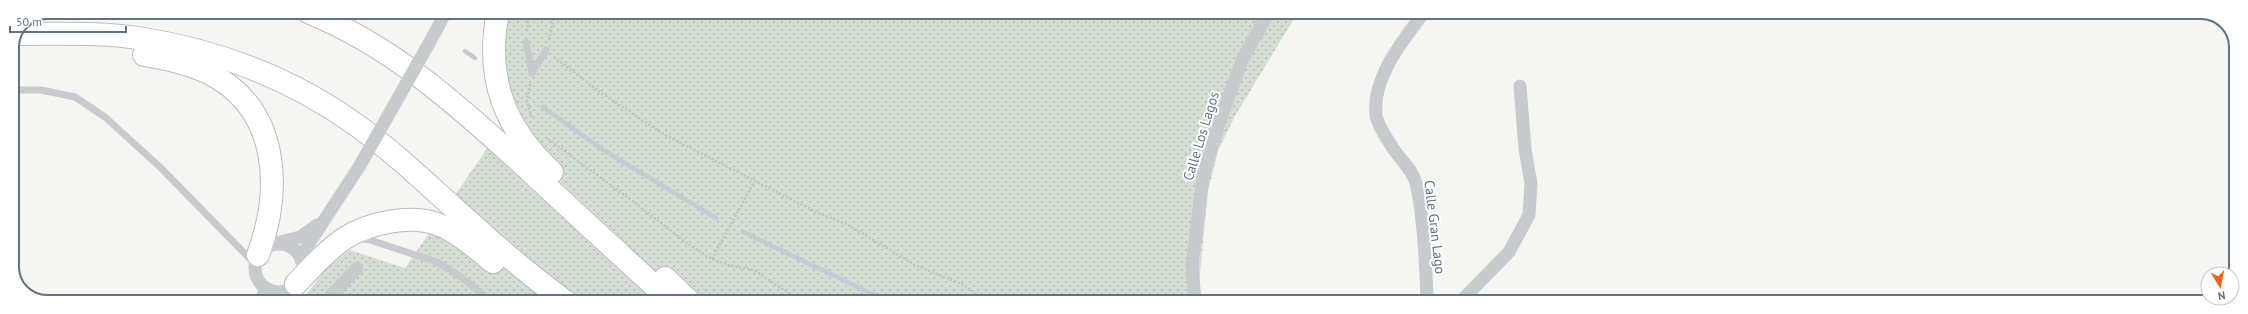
<svg xmlns="http://www.w3.org/2000/svg" width="2248" height="314" viewBox="0 0 2248 314" font-family="'PT Sans',sans-serif">
	<defs>
		<pattern id="grass-dots" width="8" height="8" patternUnits="userSpaceOnUse"><rect width="8" height="8" fill="#d5ded2"/><path d="M2 2h.1M6 6h.1" fill="none" stroke="#b0b8b0" stroke-width="1.8" stroke-linecap="round"/></pattern>
	</defs>
	<rect width="100%" height="100%" fill="#f5f6f2"/>
	<path fill="url(#grass-dots)" d="M509,12H1298L1235,116L1218,151L1208,191L1199,285L1202,302H301L327,267L350,250L405,268L512,112C507,80 498,43 509,12Z"/>
	<g fill="none" stroke-linecap="round" stroke-linejoin="round">
		<g stroke="#c3ccd2" stroke-width="4.5">
			<polyline points="465,51 475,58"/>
			<polyline points="543,107 600,148 716,218"/>
			<polyline points="743,232 889,302"/>
		</g>
		<g stroke="#b9bcbf" stroke-width="24">
			<g id="highway">
				<path d="M308,12C395,47 463,110 531,172C578,216 625,259 672,302"/>
				<path d="M498,12C485,77 504,128 552,172"/>
				<path d="M17,34C57,34 98,32 138,38C215,50 291,78 355,124C397,154 434,191 473,225C503,253 534,278 566,302"/>
				<path d="M144,55C167,59 188,63 209,73C280,109 282,190 258,255"/>
				<polyline points="665,278 690,302"/>
				<path d="M296,284C311,268 326,251 345,238C369,223 410,214 437,224C458,232 476,248 493,262"/>
			</g>
		</g>
		<g stroke="#c0c2c4" stroke-width="2.5" stroke-dasharray="2 2" stroke-linecap="butt">
			<polyline points="527,31 530,12"/>
			<polyline points="549,40 555,12"/>
			<polyline points="554,57 600,92 665,135 816,212 848,225 915,265 964,285 988,302"/>
			<polyline points="530,84 527,101 532,118"/>
			<polyline points="548,139 631,200 692,247 712,259 728,265 754,270 802,302"/>
			<polyline points="712,259 754,182"/>
		</g>
		<g stroke="#c8cbce" stroke-width="7">
			<polyline points="526,42 532,73"/>
			<polyline points="532,73 546,50"/>
			<polyline points="12,90 41,90 75,97 105,117 161,168 253,262"/>
			<polyline points="357,238 370,240 437,262 461,277 492,302"/>
		</g>
		<g stroke="#c8cbce" stroke-width="13">
			<path d="M1424,12C1403,41 1372,77 1376,115C1377,124 1386,137 1391,145C1398,158 1412,168 1416,183C1424,218 1426,266 1427,302"/>
			<polyline points="427,47 446,12"/>
			<polyline points="277,243 300,237 317,225"/>
			<circle cx="279" cy="268" r="24"/>
			<polyline points="301,260 304,251 359,167"/>
			<polyline points="261,302 266,288"/>
			<polyline points="325,302 357,268"/>
			<polyline points="1195,302 1192,265 1203,177 1220,120 1243,58 1269,12"/>
			<polyline points="1460,302 1509,252 1529,215 1531,184 1525,149 1520,86"/>
		</g>
		<use href="#highway" stroke="#fff" stroke-width="22"/>
		<polyline stroke="#c8cbce" stroke-width="13" points="359,167 427,47"/>
	</g>
	<g text-anchor="middle" dominant-baseline="central" stroke-width="4" stroke-linejoin="round" paint-order="stroke">
		<g font-size="14" fill="#627285" stroke="#fff">
			<text transform="translate(1201 136) rotate(-73)">Calle Los Lagos</text>
			<text transform="translate(1435 227) rotate(83)">Calle Gran Lago</text>
		</g>
	</g>
	<path d="M0 0H2248V314H0ZM47 19H2201A28 28 0 0 1 2229 47V267A28 28 0 0 1 2201 295H47A28 28 0 0 1 19 267V47A28 28 0 0 1 47 19Z" fill="#fff" fill-rule="evenodd"/>
	<path fill="none" stroke="#627285" stroke-width="2" d="M47 19H2201A28 28 0 0 1 2229 47V267A28 28 0 0 1 2201 295H47A28 28 0 0 1 19 267V47A28 28 0 0 1 47 19Z"/>
	<g transform="translate(2220 286) rotate(170)"><circle r="19" fill="#ffffff" stroke="#c0c7ce"/>
	<path d="M0-3L7 15L0 10L-7 15Z" fill="#f26316"/>
	<text y="-6" font-size="11" font-weight="bold" text-anchor="middle" fill="#627285">N</text>
	</g>
	<path d="M10 26v6h116v-6" fill="none" stroke="#627285" stroke-width="2"/>
	<text x="16" y="26" font-size="12" fill="#627285" stroke="#ffffff" stroke-width="3" paint-order="stroke">50 m</text>
</svg>
